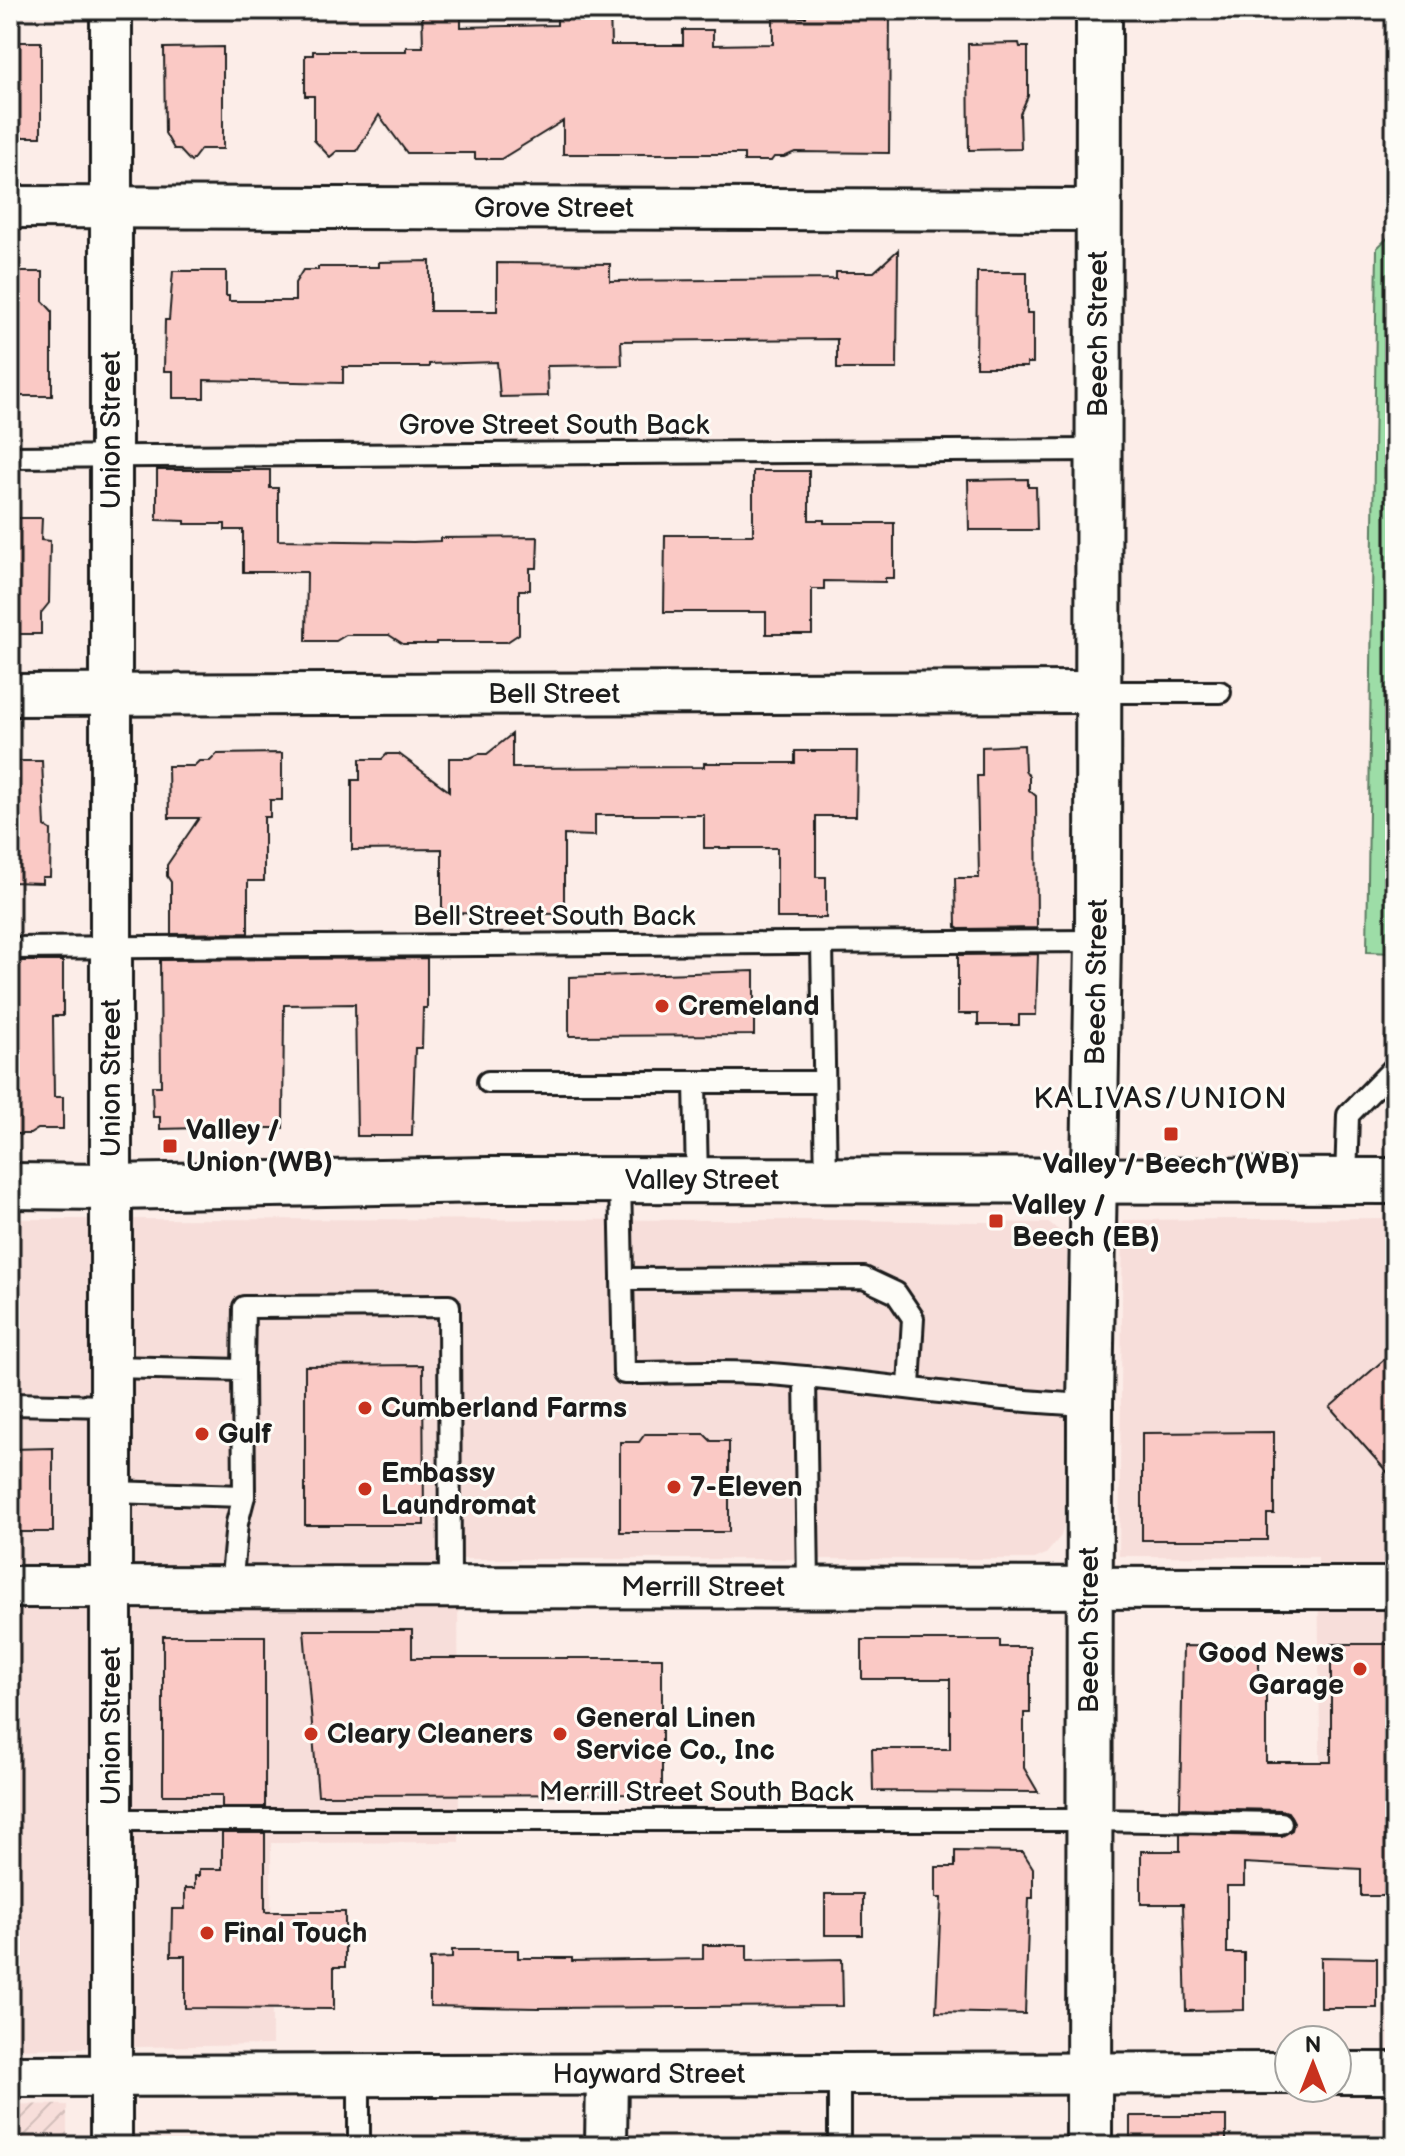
<svg xmlns="http://www.w3.org/2000/svg" width="1405" height="2156" viewBox="0 0 1405 2156" font-family="'Balsamiq Sans',sans-serif">
	<defs>
		<pattern id="industrial-furrows" width="10" height="10" patternUnits="userSpaceOnUse" patternTransform="scale(2)"><rect width="10" height="10" fill="#f7deda"/><path d="M-1 1l2-2M0 10L10 0M9 11l2-2" fill="none" stroke="#d3beba"/></pattern>
	</defs>
	<rect width="100%" height="100%" fill="#fcede8"/>
	<filter id="ink" filterUnits="userSpaceOnUse"><feTurbulence type="fractalNoise" baseFrequency=".0125" numOctaves="2"/><feDisplacementMap in="SourceGraphic" scale="16" xChannelSelector="R" yChannelSelector="G"/><feConvolveMatrix kernelMatrix="1 2 1 2 8 2 1 2 1" color-interpolation-filters="sRGB"/></filter>
	<g filter="url(#ink)">
		<g fill="#f7deda">
			<polygon points="1395,1218 1395,1837 1321,1836 1318,1557 1119,1556 1123,1220"/>
			<polygon points="10,1219 846,1220 1050,1223 1064,1235 1067,1246 1064,1524 1061,1536 1046,1554 1035,1559 458,1559 459,1842 271,1843 272,2045 10,2049"/>
		</g>
		<polygon fill="url(#industrial-furrows)" points="10,2104 67,2105 67,2146 10,2146"/>
		<polygon fill="#9ddda7" stroke="#5c7c62" stroke-width="2" points="1395,231 1395,953 1367,952 1377,248"/>
		<g fill="#fac9c5" stroke="#1c1c1c" stroke-width="2">
			<polygon points="422,10 461,10 461,27 557,25 557,10 610,10 611,45 683,45 683,30 713,30 713,45 773,44 773,17 806,17 806,10 890,10 889,153 795,152 784,157 774,157 771,161 744,161 744,154 563,154 563,121 501,159 475,159 475,153 407,153 379,115 357,151 337,151 330,157 314,140 314,96 305,96 305,55 313,55 313,51 406,51 406,47 423,47"/>
			<rect x="10" y="42" width="31" height="95"/>
			<polygon points="1019,43 1020,47 1028,47 1028,96 1020,114 1021,149 969,150 968,44"/>
			<polygon points="223,47 223,149 201,149 191,162 179,149 174,149 165,133 164,48"/>
			<polygon points="898,250 897,369 837,369 837,339 621,341 622,365 547,366 548,396 500,397 497,362 429,364 429,367 343,367 343,383 204,380 204,398 173,398 173,371 164,371 165,320 169,320 173,271 226,271 226,296 229,296 229,301 295,301 295,283 303,270 318,270 318,267 379,267 379,262 430,261 430,311 497,311 497,263 610,264 610,281 836,279 836,272 874,272"/>
			<polygon points="10,272 43,272 43,301 52,311 52,396 15,396 15,378 10,378"/>
			<polygon points="977,272 1027,272 1027,313 1033,313 1033,363 1027,363 1027,367 976,367"/>
			<polygon points="157,470 270,470 270,488 278,488 278,540 413,542 440,541 440,538 538,537 537,568 530,568 530,590 519,590 519,634 507,642 436,642 436,644 403,644 389,635 346,635 336,641 306,641 307,572 243,572 243,530 225,530 225,524 185,524 185,521 157,520"/>
			<polygon points="753,471 809,471 809,520 824,520 824,523 894,523 894,578 885,578 885,582 824,581 824,589 812,589 812,634 766,634 766,612 664,612 665,535 753,535"/>
			<polygon points="1028,479 1028,487 1036,487 1037,530 969,530 968,480"/>
			<polygon points="10,518 42,518 41,540 50,541 49,603 41,613 41,634 10,634"/>
			<polygon points="512,734 512,768 704,767 704,763 795,763 795,751 857,751 856,816 816,816 816,877 826,877 826,918 777,918 777,848 704,848 704,815 595,815 595,836 564,835 564,914 442,913 442,849 352,850 352,780 360,780 360,759 382,759 387,754 399,754 449,791 449,758 470,758 479,754 487,754"/>
			<polygon points="1024,745 1025,770 1029,776 1029,790 1036,796 1037,928 959,929 956,927 955,878 979,878 977,776 982,776 982,747"/>
			<polygon points="282,753 282,800 270,800 270,817 264,817 264,881 248,881 248,933 171,934 171,882 167,876 167,865 199,818 169,818 168,766 194,766 199,761 210,761 217,754"/>
			<polygon points="10,761 42,761 45,826 51,830 50,877 42,877 42,883 10,882"/>
			<polygon points="1038,954 1036,1015 1019,1015 1019,1025 978,1025 978,1014 958,1014 958,955"/>
			<polygon points="427,958 427,1008 423,1008 422,1048 415,1048 412,1136 357,1136 355,1004 284,1005 283,1128 220,1128 216,1132 204,1132 200,1128 160,1129 160,1117 153,1117 152,1086 161,1086 160,960"/>
			<polygon points="10,961 63,961 63,1016 53,1016 54,1097 63,1097 63,1129 38,1129 30,1134 10,1134"/>
			<polygon points="754,971 754,1035 569,1036 569,977"/>
			<polygon points="1395,1350 1395,1481 1330,1407"/>
			<polygon points="423,1365 424,1525 305,1525 305,1366"/>
			<polygon points="1274,1432 1274,1514 1267,1514 1267,1540 1142,1540 1142,1433"/>
			<polygon points="645,1434 704,1434 711,1441 729,1441 729,1532 620,1532 620,1442 639,1442"/>
			<polygon points="53,1448 53,1532 10,1532 10,1449"/>
			<polygon points="304,1630 412,1630 412,1658 662,1658 662,1794 318,1795"/>
			<polygon points="163,1636 265,1636 265,1807 222,1807 222,1795 163,1795"/>
			<polygon points="862,1640 1000,1640 1000,1647 1030,1647 1030,1713 1024,1713 1024,1768 1038,1792 873,1791 872,1749 950,1749 950,1679 862,1679"/>
			<polygon points="1331,1644 1395,1644 1395,1896 1361,1896 1361,1869 1244,1863 1244,1886 1227,1886 1227,1953 1244,1953 1244,2010 1186,2011 1183,1904 1141,1904 1141,1851 1180,1851 1180,1834 1282,1836 1292,1830 1294,1822 1288,1812 1281,1810 1180,1808 1183,1646 1259,1647 1259,1694 1266,1695 1266,1762 1331,1762"/>
			<polygon points="222,1833 265,1833 265,1912 345,1912 345,1967 334,1967 334,2009 185,2008 185,1956 171,1956 172,1909 185,1909 185,1888 195,1888 195,1876 199,1876 199,1869 222,1869"/>
			<polygon points="955,1851 1023,1852 1033,1868 1033,1898 1029,1898 1025,2014 936,2012 941,1898 936,1898 936,1867 955,1867"/>
			<rect x="825" y="1894" width="38" height="41"/>
			<polygon points="703,1945 747,1945 747,1961 842,1959 843,2006 538,2008 430,2006 430,1959 452,1958 452,1950 518,1950 518,1958 572,1958 572,1961 703,1959"/>
			<polygon points="1321,1957 1377,1958 1377,2008 1321,2008"/>
			<rect x="1130" y="2116" width="96" height="30"/>
		</g>
		<g fill="none" stroke-linecap="round" stroke-linejoin="round">
			<g stroke="#1c1c1c" stroke-width="26">
				<g id="service">
					<polyline points="10,457 1098,450"/>
					<polyline points="1097,692 1220,692"/>
					<polyline points="822,943 826,1181"/>
					<polyline points="10,948 1098,941"/>
					<polyline points="488,1082 695,1082 697,1181"/>
					<polyline points="695,1082 824,1082"/>
					<path d="M620,1180L624,1373C673,1373 722,1370 771,1374C878,1382 983,1401 1090,1405"/>
					<polyline points="1346,1181 1348,1115 1395,1067"/>
					<polyline points="622,1279 864,1278 896,1293 913,1318 909,1386"/>
					<polyline points="111,1367 243,1370 244,1496 111,1492"/>
					<polyline points="243,1370 244,1307 449,1306 450,1587"/>
					<polyline points="805,1377 808,1586"/>
					<polyline points="10,1404 111,1406"/>
					<polyline points="231,1588 237,1523 244,1496"/>
					<polyline points="112,1820 1089,1820 1281,1823"/>
					<polyline points="839,2074 839,2146"/>
					<polyline points="359,2146 359,2075"/>
				</g>
			</g>
			<g stroke="#1c1c1c" stroke-width="46">
				<g id="minor">
					<polyline points="10,207 1099,210"/>
					<polyline points="10,695 1097,692"/>
					<polyline points="10,1587 1395,1588"/>
					<polyline points="1337,2073 1395,2073"/>
					<polyline points="10,2076 1289,2073"/>
					<polyline points="111,2146 111,10"/>
					<polyline points="606,2146 607,2074"/>
				</g>
			</g>
			<g stroke="#1c1c1c" stroke-width="50">
				<polyline id="secondary" points="10,1186 111,1187 488,1180 1395,1181"/>
			</g>
			<g stroke="#1c1c1c" stroke-width="50">
				<polyline id="primary" points="1089,2146 1090,1405 1098,941 1099,10"/>
			</g>
			<use href="#service" stroke="#fdfcf7" stroke-width="20"/>
			<use href="#minor" stroke="#fdfcf7" stroke-width="40"/>
			<use href="#secondary" stroke="#fdfcf7" stroke-width="44"/>
			<use href="#primary" stroke="#fdfcf7" stroke-width="44"/>
		</g>
	</g>
	<g fill="#c8321e" stroke="#fdfcf7" stroke-width="3">
		<circle cx="662" cy="1006" r="8"/>
		<rect x="1163" y="1126" width="16" height="16" rx="4"/>
		<rect x="162" y="1138" width="16" height="16" rx="4"/>
		<rect x="988" y="1213" width="16" height="16" rx="4"/>
		<circle cx="365" cy="1408" r="8"/>
		<circle cx="202" cy="1434" r="8"/>
		<circle cx="674" cy="1487" r="8"/>
		<circle cx="365" cy="1489" r="8"/>
		<circle cx="1360" cy="1669" r="8"/>
		<circle cx="311" cy="1734" r="8"/>
		<circle cx="560" cy="1734" r="8"/>
		<circle cx="207" cy="1933" r="8"/>
	</g>
	<g text-anchor="middle" dominant-baseline="central" stroke-width="6" stroke-linejoin="round" paint-order="stroke">
		<g font-size="28" fill="#1c1c1c" stroke="#fdfcf7">
			<text x="554" y="208">Grove Street</text>
			<text transform="translate(1098 334) rotate(-90)">Beech Street</text>
			<text x="554" y="425">Grove Street South Back</text>
			<text transform="translate(111 430) rotate(-90)">Union Street</text>
			<text x="554" y="694">Bell Street</text>
			<text x="554" y="916">Bell Street South Back</text>
			<text transform="translate(1097 982) rotate(-89)">Beech Street</text>
			<text transform="translate(111 1078) rotate(-90)">Union Street</text>
			<text x="702" y="1180">Valley Street</text>
			<text x="703" y="1587">Merrill Street</text>
			<text transform="translate(1089 1630) rotate(-90)">Beech Street</text>
			<text transform="translate(111 1726) rotate(-90)">Union Street</text>
			<text x="696" y="1792">Merrill Street South Back</text>
			<text x="649" y="2074">Hayward Street</text>
		</g>
		<g font-size="28" font-weight="bold" fill="#1c1c1c" stroke="#fdfcf7" text-anchor="start">
			<text x="678" y="1006">Cremeland</text>
			<text x="186" y="1130">Valley /<tspan x="186" dy="32">Union (WB)</tspan></text>
			<text x="1171" y="1164" text-anchor="middle">Valley / Beech (WB)</text>
			<text x="1012" y="1205">Valley /<tspan x="1012" dy="32">Beech (EB)</tspan></text>
			<text x="381" y="1408">Cumberland Farms</text>
			<text x="218" y="1434">Gulf</text>
			<text x="381" y="1473">Embassy<tspan x="381" dy="32">Laundromat</tspan></text>
			<text x="690" y="1487">7-Eleven</text>
			<text x="1344" y="1653" text-anchor="end">Good News<tspan x="1344" dy="32">Garage</tspan></text>
			<text x="576" y="1718">General Linen<tspan x="576" dy="32">Service Co., Inc</tspan></text>
			<text x="327" y="1734">Cleary Cleaners</text>
			<text x="223" y="1933">Final Touch</text>
		</g>
		<g font-size="30" letter-spacing="2" fill="#1c1c1c" stroke="#fdfcf7">
			<text x="1161" y="1099">KALIVAS/UNION</text>
		</g>
	</g>
	<rect width="1405" height="2156" fill="none" stroke="#fdfcf7" stroke-width="40"/>
	<rect x="20" y="20" width="1365" height="2116" fill="none" stroke="#1c1c1c" stroke-width="3" filter="url(#ink)"/>
	<g transform="translate(1313 2064)"><circle r="38" fill="#fdfcf7" stroke="#a3a29f" stroke-width="2"/>
	<path d="M0-6L14 30L0 20L-14 30Z" fill="#c8321e"/>
	<text y="-12" font-size="22" font-weight="bold" text-anchor="middle" fill="#1c1c1c">N</text>
	</g>
</svg>
